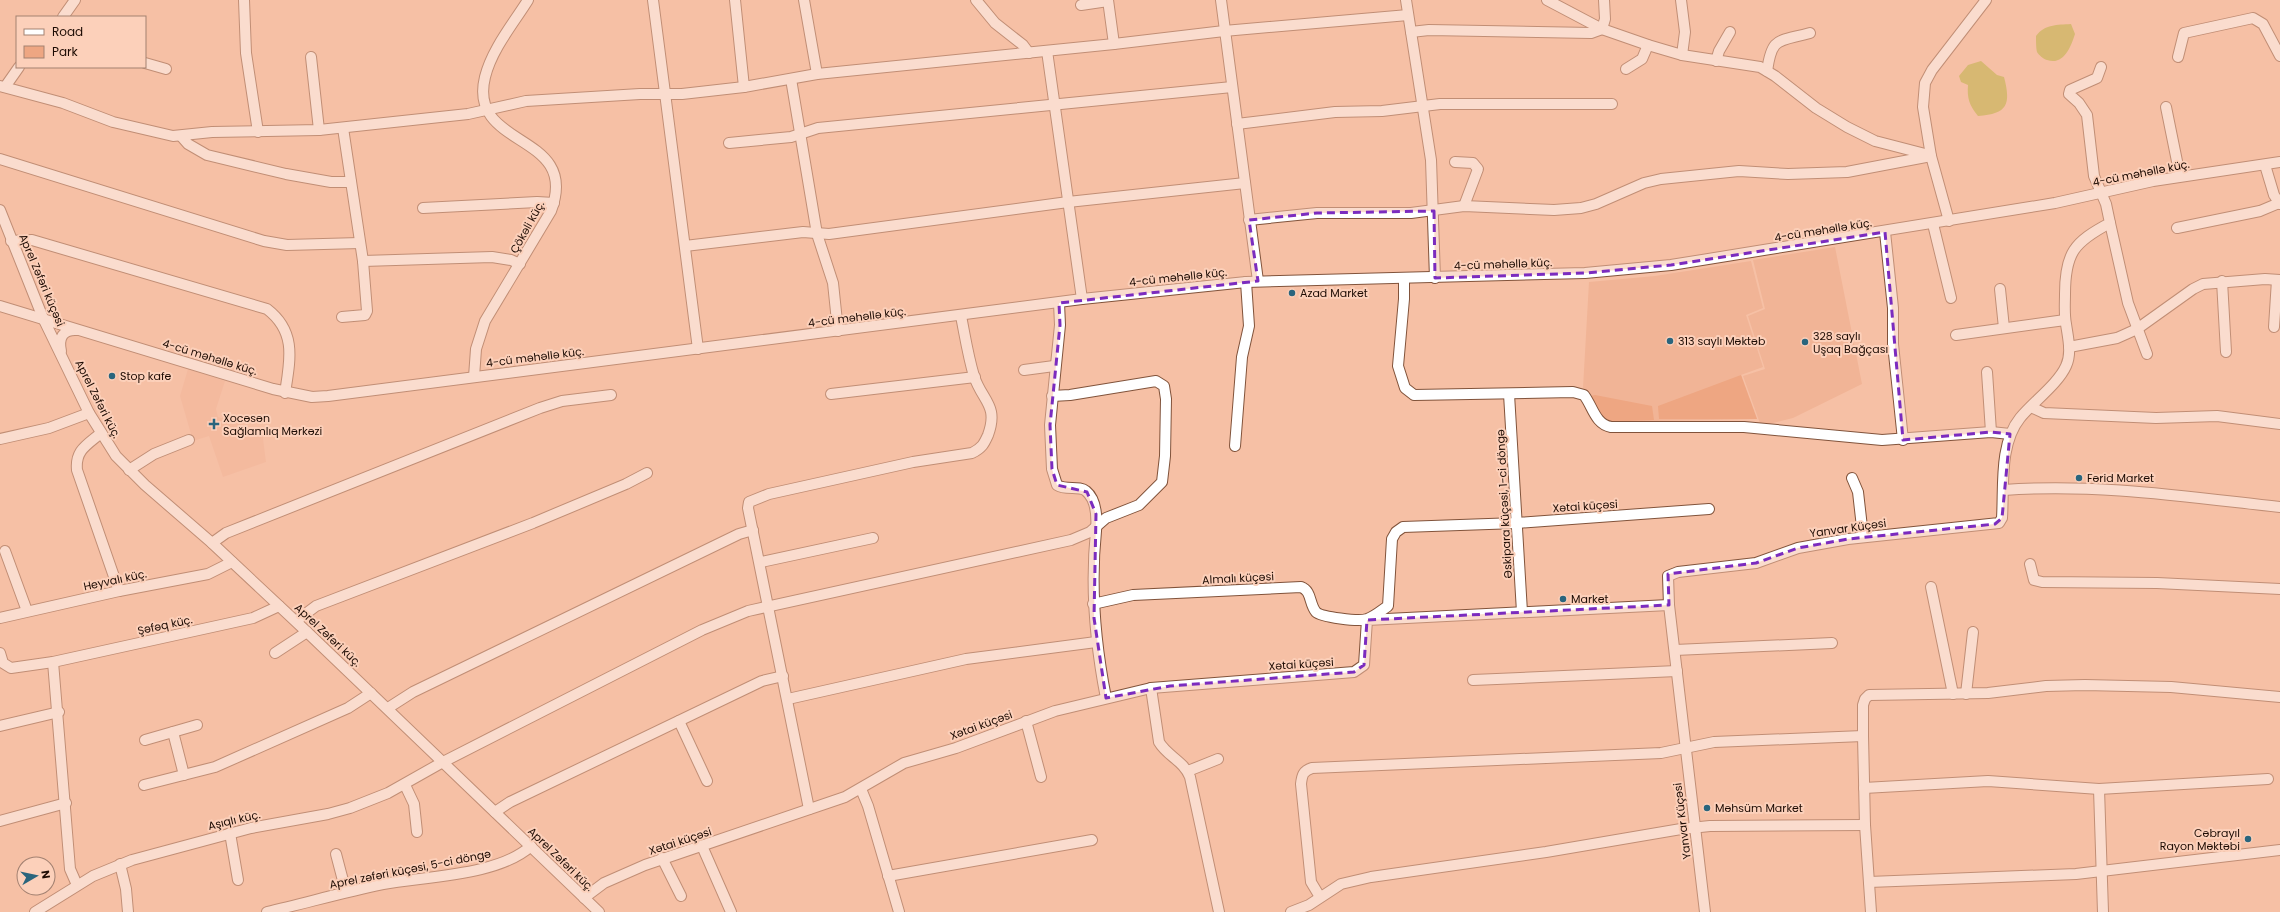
<svg xmlns="http://www.w3.org/2000/svg" width="2280" height="912" viewBox="0 0 2280 912" font-family="Poppins,sans-serif">
	<rect width="100%" height="100%" fill="#f6c0a5"/>
	<g fill="#f1b496">
		<polygon points="1835,247 1862,384 1793,418 1761,426 1743,376 1765,369 1748,316 1765,309 1753,260"/>
		<polygon points="1751,261 1763,308 1746,315 1763,367 1741,375 1757,419 1605,422 1591,396 1583,388 1589,282 1655,276"/>
		<polygon points="188,369 225,381 216,409 218,417 262,431 266,462 223,477 209,436 193,441 180,396"/>
	</g>
	<g fill="#eea682">
		<polygon points="1741,375 1757,419 1659,419 1658,406"/>
		<polygon points="1595,395 1652,406 1654,420 1605,422 1591,396"/>
	</g>
	<g fill="#b2af33">
		<path d="M2071,24L2075,34C2071,46 2064,66 2047,60C2043,59 2039,55 2037,52C2036,48 2036,40 2036,36C2045,24 2057,25 2071,24Z"/>
		<path d="M1981,61L1997,75L2004,77C2011,104 2008,114 1978,116C1969,105 1967,98 1968,85L1961,82L1959,76L1968,65Z"/>
	</g>
	<g fill="none" stroke-linecap="round" stroke-linejoin="round">
		<g stroke="#81533b" stroke-width="12">
			<g id="minor">
				<polyline points="244,0 246,53 258,132"/>
				<polyline points="653,0 698,349"/>
				<polyline points="735,0 744,87"/>
				<polyline points="804,0 817,74"/>
				<polyline points="976,0 995,23 1023,45 1029,53"/>
				<polyline points="1108,0 1114,44"/>
				<polyline points="1221,0 1258,281"/>
				<polyline points="1406,0 1431,160 1435,278"/>
				<polyline points="1547,0 1602,29 1648,45 1682,55 1760,67 1775,76 1816,108 1847,127 1875,141 1929,155"/>
				<polyline points="1681,0 1685,32 1682,55"/>
				<polyline points="1081,5 1108,1"/>
				<polyline points="63,17 75,0"/>
				<polyline points="1411,32 1429,30 1591,33 1602,29 1605,19 1604,0"/>
				<polyline points="1047,51 1082,299"/>
				<polyline points="311,57 319,130"/>
				<polyline points="2178,57 2184,33 2253,18 2263,24 2280,56"/>
				<polyline points="1716,61 1719,51 1730,32"/>
				<polyline points="145,63 166,69"/>
				<polyline points="1626,69 1642,59 1648,45"/>
				<path d="M1767,71C1772,36 1778,42 1810,33"/>
				<polyline points="791,79 817,234 833,283 838,331"/>
				<polyline points="0,86 63,103 113,122 173,136 212,132 319,130 468,114 526,101 640,94 682,94 744,87 817,74 1114,44 1224,31 1408,15"/>
				<polyline points="5,87 19,67"/>
				<polyline points="2166,107 2180,176"/>
				<polyline points="1237,124 1335,112 1382,111 1440,104 1612,104"/>
				<polyline points="181,136 188,144 207,155 286,174 331,182 351,182"/>
				<polyline points="729,143 791,137 818,128 1232,87"/>
				<polyline points="0,159 264,241 287,245 360,243"/>
				<polyline points="1455,162 1473,163 1478,169 1464,206"/>
				<polyline points="2265,165 2274,195 2280,204"/>
				<polyline points="423,208 537,202 554,203"/>
				<polyline points="0,210 43,318 89,413 116,456 145,485 212,543 307,632 599,912"/>
				<polyline points="1249,220 1317,213 1411,213 1464,206 1554,210 1581,208 1596,204 1644,183 1661,179 1739,171 1788,174 1847,172 1931,156"/>
				<polyline points="1949,221 1931,156 1923,107 1925,83 1932,70 1986,0"/>
				<polyline points="2110,223 2128,303 2147,354"/>
				<polyline points="1933,224 1951,298"/>
				<polyline points="2177,228 2260,211 2279,203"/>
				<polyline points="1885,232 1893,308 1893,344 1903,440"/>
				<path d="M11,241L32,240L267,309C297,332 290,360 285,393"/>
				<polyline points="685,246 803,232 829,234 1068,202 1245,183"/>
				<polyline points="363,261 492,257 511,260 520,264"/>
				<path d="M1404,278V299L1398,366L1405,388L1414,395L1573,392L1584,395C1593,407 1595,424 1611,427H1744L1882,440L1991,432L2010,434"/>
				<polyline points="2222,281 2226,352"/>
				<polyline points="2000,289 2004,328"/>
				<path d="M1059,303L1060,325L1050,425L1052,469L1057,485C1066,491 1079,485 1086,491C1097,500 1097,519 1096,531C1090,589 1095,642 1106,698"/>
				<polyline points="0,306 273,389 312,397 328,396 1082,299 1246,282 1585,273 1671,265 2055,203 2153,181 2280,162"/>
				<polyline points="342,317 365,315 367,311 363,261 343,128"/>
				<polyline points="2274,327 2277,280"/>
				<polyline points="1956,335 2065,320"/>
				<polyline points="2069,347 2117,338 2126,334 2137,329 2193,289 2203,284 2265,279 2280,280"/>
				<path d="M61,351C58,338 63,329 77,330"/>
				<polyline points="1024,370 1054,366"/>
				<polyline points="1987,372 1991,432"/>
				<path d="M474,377L476,349L485,321L551,211C581,131 467,150 485,77C492,49 513,24 528,0"/>
				<polyline points="831,394 975,377"/>
				<polyline points="1509,394 1522,612"/>
				<polyline points="2031,407 2044,413 2156,418 2217,416 2280,424"/>
				<path d="M101,433C87,445 75,450 77,470L119,591"/>
				<polyline points="0,439 49,428 89,413"/>
				<polyline points="1235,446 1242,357 1249,326 1246,282"/>
				<polyline points="129,470 154,454 189,440"/>
				<polyline points="1852,478 1858,492 1863,536"/>
				<path d="M2004,490C2096,483 2188,497 2280,507"/>
				<polyline points="212,543 226,533 540,408 562,401 611,395"/>
				<polyline points="5,551 27,611"/>
				<polyline points="761,562 873,538"/>
				<polyline points="2030,564 2034,580 2042,582 2157,583 2280,589"/>
				<polyline points="1931,587 1953,694"/>
				<path d="M1093,604L1133,595L1301,587C1312,591 1309,604 1316,612C1321,617 1359,622 1367,619C1374,617 1382,610 1388,606L1392,539L1396,532L1403,527L1517,523L1709,509"/>
				<polyline points="0,618 119,591 208,574 232,562"/>
				<polyline points="296,621 316,606 533,523 626,484 647,473"/>
				<polyline points="1675,650 1832,643"/>
				<polyline points="0,653 3,663 11,668 53,662 253,618 279,606"/>
				<polyline points="275,653 307,632"/>
				<polyline points="53,662 70,869 77,885"/>
				<polyline points="1473,680 1677,671"/>
				<path d="M1151,688L1159,742C1167,756 1184,761 1190,777L1219,912"/>
				<polyline points="1966,694 1973,632"/>
				<polyline points="788,699 966,659 1096,642"/>
				<polyline points="388,708 413,692 739,534 753,530"/>
				<polyline points="679,721 707,781"/>
				<polyline points="1026,721 1041,777"/>
				<polyline points="0,726 59,712"/>
				<polyline points="173,732 184,775"/>
				<polyline points="145,740 197,725"/>
				<polyline points="1188,771 1218,759"/>
				<polyline points="144,785 215,767 348,708 371,693"/>
				<polyline points="405,785 414,804 417,832"/>
				<polyline points="1864,788 1988,781 2099,789 2268,779"/>
				<polyline points="861,789 868,806 899,912"/>
				<polyline points="2099,789 2103,912"/>
				<path d="M809,809L748,508L749,502L769,494L913,462L972,453C982,448 984,444 988,435C999,405 982,401 974,376C968,356 965,336 961,316"/>
				<polyline points="495,812 510,802 762,681 783,676"/>
				<polyline points="0,821 66,803"/>
				<polyline points="230,833 238,880"/>
				<polyline points="702,846 731,912"/>
				<polyline points="336,854 346,892"/>
				<polyline points="662,858 681,896"/>
				<polyline points="120,864 126,889 128,912"/>
				<polyline points="888,876 1092,840"/>
				<polyline points="1869,882 2076,874 2280,850"/>
				<path d="M1320,897L1311,882L1301,784C1302,775 1303,771 1312,768L1661,753L1714,742L1863,736"/>
				<polyline points="584,898 604,883 645,865 845,797 904,763 956,748 1055,711 1151,688 1354,672 1364,665 1367,620 1669,605"/>
				<polyline points="35,912 93,876 132,860 251,828 328,814 350,808 388,793 443,762 702,630 748,611 1071,540 1090,532 1106,518 1139,505 1162,482 1165,456 1166,399 1164,386 1156,381 1070,395 1052,396"/>
				<path d="M267,912C306,903 344,892 383,884C426,876 498,876 531,846"/>
				<polyline points="1291,912 1309,905 1341,884 1371,877 1546,852 1681,829 1710,826 1865,825"/>
				<path d="M1705,912L1669,605L1668,576L1678,572L1756,563L1798,548L1848,539L1999,523L2002,518C2004,487 1999,444 2020,418C2033,402 2058,384 2066,366C2072,353 2068,338 2066,324C2064,314 2065,304 2065,294C2065,253 2074,242 2110,223L2106,204L2094,176L2087,115L2079,103L2069,94L2070,90L2097,78L2101,67"/>
				<polyline points="1871,912 1865,825 1863,736 1863,705 1865,699 1869,695 1988,693 2046,686 2085,685 2171,687 2280,697"/>
			</g>
		</g>
		<use href="#minor" stroke="#fff" stroke-width="10"/>
	</g>
	<path d="M0 0H2280V912H0ZM1434,211L1435,278L1585,273L1671,265L1885,232L1903,440L1991,432L2010,434L2002,518L1995,524L1848,539L1798,548L1756,563L1668,574L1669,605L1367,620L1364,665L1354,672L1170,686L1106,698L1094,618L1096,514L1087,492L1057,485L1052,469L1050,425L1060,325L1059,303L1258,281L1249,220L1317,213Z" fill="#f6c0a5" fill-opacity=".55" fill-rule="evenodd"/>
	<path fill="none" stroke="#7b2cbf" stroke-width="3" stroke-dasharray="8 5" stroke-linejoin="round" d="M1434,211L1435,278L1585,273L1671,265L1885,232L1903,440L1991,432L2010,434L2002,518L1995,524L1848,539L1798,548L1756,563L1668,574L1669,605L1367,620L1364,665L1354,672L1170,686L1106,698L1094,618L1096,514L1087,492L1057,485L1052,469L1050,425L1060,325L1059,303L1258,281L1249,220L1317,213Z"/>
	<g fill="#2a657d" stroke="#fcd0ba" stroke-width="1.5">
		<circle cx="1292" cy="293" r="4"/>
		<circle cx="1670" cy="341" r="4"/>
		<circle cx="1805" cy="342" r="4"/>
		<circle cx="112" cy="376" r="4"/>
		<path d="M212 418h4v4h4v4h-4v4h-4v-4h-4v-4h4z"/>
		<circle cx="2079" cy="478" r="4"/>
		<circle cx="1563" cy="599" r="4"/>
		<circle cx="1707" cy="808" r="4"/>
		<circle cx="2248" cy="839" r="4"/>
	</g>
	<g text-anchor="middle" dominant-baseline="central" stroke-width="4" stroke-linejoin="round" paint-order="stroke">
		<g font-size="11" fill="#1d0b03" stroke="#fcd0ba">
			<text transform="translate(2141 173) rotate(-11)">4-cü məhəllə küç.</text>
			<text transform="translate(527 227) rotate(-61)">Çökəli küç.</text>
			<text transform="translate(1823 230) rotate(-9)">4-cü məhəllə küç.</text>
			<text transform="translate(1503 264) rotate(-2)">4-cü məhəllə küç.</text>
			<text transform="translate(1178 277) rotate(-6)">4-cü məhəllə küç.</text>
			<text transform="translate(42 280) rotate(67)">Aprel Zəfəri küçəsi</text>
			<text transform="translate(857 317) rotate(-7)">4-cü məhəllə küç.</text>
			<text transform="translate(210 357) rotate(17)">4-cü məhəllə küç.</text>
			<text transform="translate(535 357) rotate(-7)">4-cü məhəllə küç.</text>
			<text transform="translate(98 399) rotate(63)">Aprel Zəfəri küç.</text>
			<text transform="translate(1504 504) rotate(-93)">Əskipara küçəsi, 1-ci döngə</text>
			<text transform="translate(1585 506) rotate(-4)">Xətai küçəsi</text>
			<text transform="translate(1848 528) rotate(-8)">Yanvar Küçəsi</text>
			<text transform="translate(1238 578) rotate(-3)">Almalı küçəsi</text>
			<text transform="translate(115 580) rotate(-12)">Heyvalı küç.</text>
			<text transform="translate(165 625) rotate(-12)">Şəfəq küç.</text>
			<text transform="translate(328 635) rotate(43)">Aprel Zəfəri küç.</text>
			<text transform="translate(1301 664) rotate(-4)">Xətai küçəsi</text>
			<text transform="translate(981 725) rotate(-20)">Xətai küçəsi</text>
			<text transform="translate(234 820) rotate(-13)">Aşıqlı küç.</text>
			<text transform="translate(1682 821) rotate(-97)">Yanvar Küçəsi</text>
			<text transform="translate(680 841) rotate(-18)">Xətai küçəsi</text>
			<text transform="translate(561 859) rotate(44)">Aprel Zəfəri küç.</text>
			<text transform="translate(410 869) rotate(-11)">Aprel zəfəri küçəsi, 5-ci döngə</text>
		</g>
		<g font-size="11" fill="#1d0b03" stroke="#fcd0ba" text-anchor="start">
			<text x="1300" y="293">Azad Market</text>
			<text x="1813" y="336">328 saylı<tspan x="1813" dy="13">Uşaq Bağçası</tspan></text>
			<text x="1678" y="341">313 saylı Məktəb</text>
			<text x="120" y="376">Stop kafe</text>
			<text x="223" y="418">Xocəsən<tspan x="223" dy="13">Sağlamlıq Mərkəzi</tspan></text>
			<text x="2087" y="478">Fərid Market</text>
			<text x="1571" y="599">Market</text>
			<text x="1715" y="808">Məhsüm Market</text>
			<text x="2240" y="833" text-anchor="end">Cəbrayıl<tspan x="2240" dy="13">Rayon Məktəbi</tspan></text>
		</g>
	</g>
	<rect x="16" y="16" width="130" height="52" fill="#fcd0ba" stroke="#a38171"/>
	<rect x="24" y="29" width="20" height="6" fill="#ffffff" stroke="#a38171"/>
	<text x="52" y="36" font-size="12" fill="#1d0b03">Road</text>
	<rect x="24" y="46" width="20" height="12" fill="#eea682" stroke="#a38171"/>
	<text x="52" y="56" font-size="12" fill="#1d0b03">Park</text>
	<g transform="translate(36 876) rotate(81)"><circle r="19" fill="#fcd0ba" stroke="#a38171"/>
	<path d="M0-3L7 15L0 10L-7 15Z" fill="#2a657d"/>
	<text y="-6" font-size="11" font-weight="bold" text-anchor="middle" fill="#1d0b03">N</text>
	</g>
</svg>
